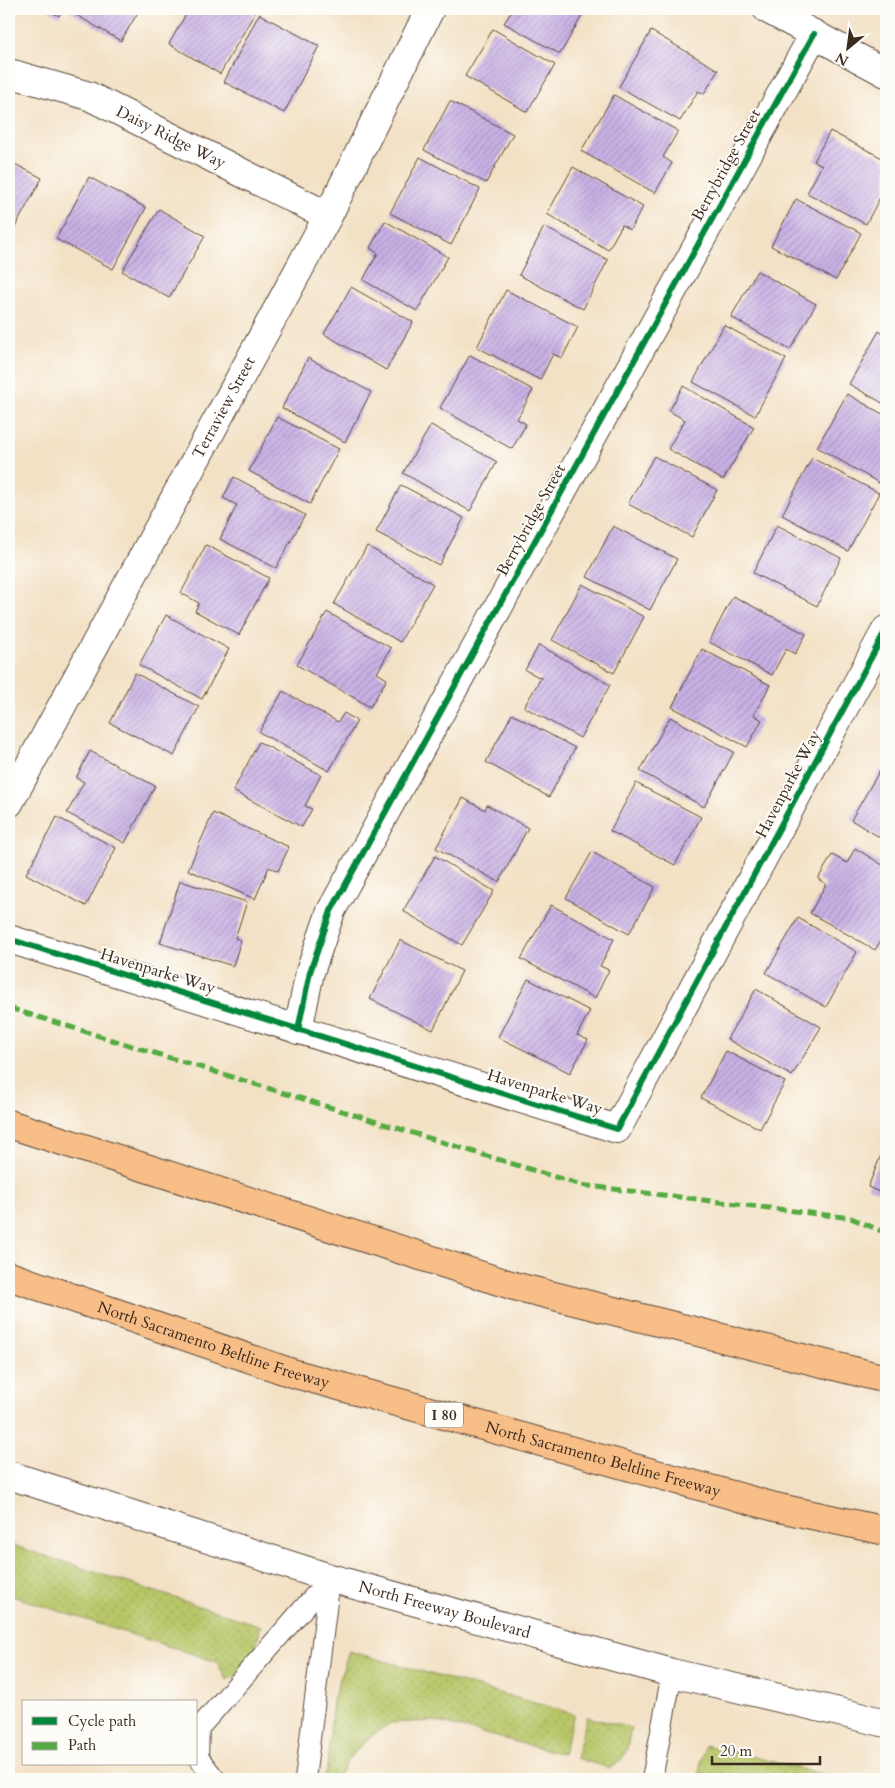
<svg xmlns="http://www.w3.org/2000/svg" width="895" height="1788" viewBox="0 0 895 1788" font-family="Cardo,serif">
	<defs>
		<pattern id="grass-dots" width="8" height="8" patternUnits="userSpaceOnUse" patternTransform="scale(1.25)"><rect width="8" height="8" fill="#b7c668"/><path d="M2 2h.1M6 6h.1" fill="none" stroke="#9eaa5a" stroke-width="1.8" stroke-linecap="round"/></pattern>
		<pattern id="building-hatch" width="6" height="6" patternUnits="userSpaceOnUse" patternTransform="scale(1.25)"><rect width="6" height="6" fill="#c9b2e6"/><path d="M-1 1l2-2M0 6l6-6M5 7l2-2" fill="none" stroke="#a491ba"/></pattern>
	</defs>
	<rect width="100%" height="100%" fill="#fdfcf7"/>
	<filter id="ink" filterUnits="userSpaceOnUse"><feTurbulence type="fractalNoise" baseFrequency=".02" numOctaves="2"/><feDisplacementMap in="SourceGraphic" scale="10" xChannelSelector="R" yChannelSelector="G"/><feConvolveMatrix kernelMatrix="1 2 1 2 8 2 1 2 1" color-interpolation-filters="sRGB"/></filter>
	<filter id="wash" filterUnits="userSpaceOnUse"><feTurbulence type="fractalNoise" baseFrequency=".0096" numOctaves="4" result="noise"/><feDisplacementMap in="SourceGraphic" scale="20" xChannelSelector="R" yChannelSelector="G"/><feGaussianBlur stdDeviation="1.12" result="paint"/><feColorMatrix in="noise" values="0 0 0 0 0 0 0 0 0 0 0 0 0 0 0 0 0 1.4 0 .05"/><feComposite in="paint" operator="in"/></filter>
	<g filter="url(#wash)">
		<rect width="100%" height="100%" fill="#f3e1c5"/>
		<g fill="url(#grass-dots)" stroke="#797843">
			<polygon points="9,1544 261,1626 255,1650 236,1676 226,1680 217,1662 9,1595"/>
			<polygon points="349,1651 574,1714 563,1754 434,1721 390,1723 366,1740 347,1761 337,1779 323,1779 327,1767 333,1700"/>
			<path d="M587,1717L631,1728C627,1747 628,1760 609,1768L576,1758Z"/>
			<polygon points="705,1745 839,1778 844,1779 697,1779"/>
		</g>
		<g id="blocks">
			<g fill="url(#building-hatch)">
				<polygon points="47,9 63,9 59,16"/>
				<polygon points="73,9 140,9 121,41 71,12"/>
				<polygon points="189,9 257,9 220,74 169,44"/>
				<polygon points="513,9 586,9 560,54 504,23"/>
				<polygon points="259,14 319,46 284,113 224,82"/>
				<polygon points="493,29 555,65 527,112 465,76"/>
				<polygon points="651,31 718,70 704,94 698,91 680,121 619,87"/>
				<polygon points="614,95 678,131 663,157 672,163 655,193 581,151"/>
				<polygon points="450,101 513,134 486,183 424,150"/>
				<polygon points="830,131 886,160 886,186 866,224 807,193 822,165 814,161"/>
				<polygon points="420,157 480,189 451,245 390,213"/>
				<polygon points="9,161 42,178 9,238"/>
				<polygon points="573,167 643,207 630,230 622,225 608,250 547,214"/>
				<polygon points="89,177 146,208 113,269 56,239"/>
				<polygon points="796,199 861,233 836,280 771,246"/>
				<polygon points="159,209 205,236 169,298 122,271"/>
				<polygon points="385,221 448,257 417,311 363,280 378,253 370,248"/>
				<polygon points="544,227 608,260 583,309 519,275"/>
				<polygon points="757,271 816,304 790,350 731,317"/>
				<polygon points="351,287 413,322 386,370 324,334"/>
				<polygon points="506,290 578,327 562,358 553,354 540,380 477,347"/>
				<polygon points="724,325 786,359 755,416 693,382"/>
				<polygon points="879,331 886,336 886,405 849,384"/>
				<polygon points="470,355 533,390 517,419 526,424 512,449 440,408"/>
				<polygon points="308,358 371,392 345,442 282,408"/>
				<polygon points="683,386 754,427 723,480 668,449 685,420 669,411"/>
				<polygon points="847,394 886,416 886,487 817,447"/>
				<polygon points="277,417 339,449 310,504 249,471"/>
				<polygon points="431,425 497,462 470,511 403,473"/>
				<polygon points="654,456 717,490 692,537 628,504"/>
				<polygon points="812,458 879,493 848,551 782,515"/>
				<polygon points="234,477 305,515 276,568 220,539 237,505 223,498"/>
				<polygon points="401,485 464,518 439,565 376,532"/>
				<polygon points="777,525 841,558 817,606 753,573"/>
				<polygon points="613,526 677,559 650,610 587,577"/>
				<polygon points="206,545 269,578 239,635 195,611 199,603 181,593"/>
				<polygon points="367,546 433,584 400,642 334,604"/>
				<polygon points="582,584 644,617 614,673 552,640"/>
				<polygon points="733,596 806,634 795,654 786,649 772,675 709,642"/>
				<polygon points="327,612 391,648 377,673 387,679 370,707 297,665"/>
				<polygon points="166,615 229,649 202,699 139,665"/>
				<polygon points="539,645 610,685 580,738 524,707 541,678 525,670"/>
				<polygon points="702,649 770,685 754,715 762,720 747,747 672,707"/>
				<polygon points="135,673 199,707 174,756 110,723"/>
				<polygon points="283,691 338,722 344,713 357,721 329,771 259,732"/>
				<polygon points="512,714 575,748 549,797 486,762"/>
				<polygon points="670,717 734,752 704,807 640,771"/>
				<polygon points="259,742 321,775 305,806 312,809 302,827 233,791"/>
				<polygon points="90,751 155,786 125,843 67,813 84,782 76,778"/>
				<polygon points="880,770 886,773 886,841 851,820"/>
				<polygon points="636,783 701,817 675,865 610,831"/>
				<polygon points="463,798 485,810 487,805 528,828 499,882 436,848"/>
				<polygon points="213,813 289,847 278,871 269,867 255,899 188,870"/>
				<polygon points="57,817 116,848 86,906 26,874"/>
				<polygon points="855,848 886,867 886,931 875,950 810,913 826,884 818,879 832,855 847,863"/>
				<polygon points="592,852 655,887 629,934 566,898"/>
				<polygon points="435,856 494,891 462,945 403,911"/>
				<polygon points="180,881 247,902 235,938 241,940 233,966 160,943"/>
				<polygon points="551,905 614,939 600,966 609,970 595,998 521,959"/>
				<polygon points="798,918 857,952 826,1007 766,973"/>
				<polygon points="400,940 462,971 433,1030 370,999"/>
				<polygon points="528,979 590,1011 577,1035 588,1040 570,1073 498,1037"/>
				<polygon points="756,989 821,1027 792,1076 727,1039"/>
				<polygon points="726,1051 785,1082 760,1129 701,1098"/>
				<polygon points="886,1143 886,1195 868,1187"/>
			</g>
		</g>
	</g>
	<g filter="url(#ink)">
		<use href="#blocks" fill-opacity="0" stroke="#574537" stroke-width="1"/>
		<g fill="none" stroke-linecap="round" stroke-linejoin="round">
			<g stroke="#574537" stroke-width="22">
				<g id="service">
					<polyline points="215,1779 198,1757 199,1728 330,1578"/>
					<polyline points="305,1779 330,1578"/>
					<polyline points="652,1779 672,1673"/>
				</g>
			</g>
			<g stroke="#574537" stroke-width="30">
				<g id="minor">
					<polyline points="767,9 886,73"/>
					<path id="s1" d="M9,73L89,96L328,216"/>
					<path id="s2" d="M9,803L328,216L430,9"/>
					<polyline points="9,939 617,1129 886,630"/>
					<polyline points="298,1030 310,972 331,911 814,34"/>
				</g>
			</g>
			<g stroke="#574537" stroke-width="30">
				<g id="tertiary">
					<path id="s3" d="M9,1475L330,1578L672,1673L886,1723"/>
				</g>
			</g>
			<g stroke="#574537" stroke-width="30">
				<g id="motorway">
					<polyline points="9,1124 514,1286 886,1379"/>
					<path id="s4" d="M9,1276L292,1373L775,1507L886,1531"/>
				</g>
			</g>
			<use href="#service" stroke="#fff" stroke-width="20"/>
			<use href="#minor" stroke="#fff" stroke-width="28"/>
			<use href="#tertiary" stroke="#fff" stroke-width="28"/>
			<use href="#motorway" stroke="#f7be87" stroke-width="28"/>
			<polyline stroke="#55ab43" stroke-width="5" stroke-dasharray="10 5" stroke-linecap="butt" points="9,1008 581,1185 851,1218 886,1233"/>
			<g stroke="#fdfcf7" stroke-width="9">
				<g id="cycleway">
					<polyline points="9,939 617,1129 886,630"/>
					<polyline points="298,1030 310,972 331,911 814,34"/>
				</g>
			</g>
			<use href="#cycleway" stroke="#00873e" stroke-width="6"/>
		</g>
	</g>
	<g text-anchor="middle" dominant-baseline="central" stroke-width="4" stroke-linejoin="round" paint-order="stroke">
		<rect fill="#fdfcf7" stroke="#75695f" stroke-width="1" x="425" y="1402.5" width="38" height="25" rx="4"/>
		<g font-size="15" font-weight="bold" fill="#3b2a1e">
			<text x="444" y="1415">I 80</text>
		</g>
		<g font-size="16" fill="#3b2a1e" stroke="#fdfcf7">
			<text stroke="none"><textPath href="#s1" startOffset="175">Daisy Ridge Way</textPath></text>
			<text transform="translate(726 165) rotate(-61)">Berrybridge Street</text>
			<text stroke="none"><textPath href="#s2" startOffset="450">Terraview Street</textPath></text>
			<text transform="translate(531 520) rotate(-61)">Berrybridge Street</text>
			<text transform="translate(788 784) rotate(-62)">Havenparke Way</text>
			<text transform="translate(158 971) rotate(17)">Havenparke Way</text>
			<text transform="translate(545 1092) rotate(17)">Havenparke Way</text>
			<text stroke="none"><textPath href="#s4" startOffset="216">North Sacramento Beltline Freeway</textPath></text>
			<text stroke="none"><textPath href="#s4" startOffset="622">North Sacramento Beltline Freeway</textPath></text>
			<text stroke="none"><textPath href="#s3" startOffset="456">North Freeway Boulevard</textPath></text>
		</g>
	</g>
	<rect width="895" height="1788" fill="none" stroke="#fdfcf7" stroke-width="30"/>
	<rect x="22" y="1700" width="175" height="65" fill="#fdfcf7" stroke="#afa8a0"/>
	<rect x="32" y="1717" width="25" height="8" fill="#00873e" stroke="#afa8a0"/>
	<text x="68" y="1726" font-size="15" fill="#3b2a1e">Cycle path</text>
	<rect x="32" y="1742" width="25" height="8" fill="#55ab43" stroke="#afa8a0"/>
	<text x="68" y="1750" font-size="15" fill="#3b2a1e">Path</text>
	<g transform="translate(848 48) rotate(209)" stroke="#fdfcf7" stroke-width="4" paint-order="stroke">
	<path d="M0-4L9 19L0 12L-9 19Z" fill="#3b2a1e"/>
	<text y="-8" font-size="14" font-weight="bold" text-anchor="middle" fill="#3b2a1e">N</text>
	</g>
	<path d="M712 1756v8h108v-8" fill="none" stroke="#3b2a1e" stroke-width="2.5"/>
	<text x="720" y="1756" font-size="15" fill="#3b2a1e" stroke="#fdfcf7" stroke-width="4" paint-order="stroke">20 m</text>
</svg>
